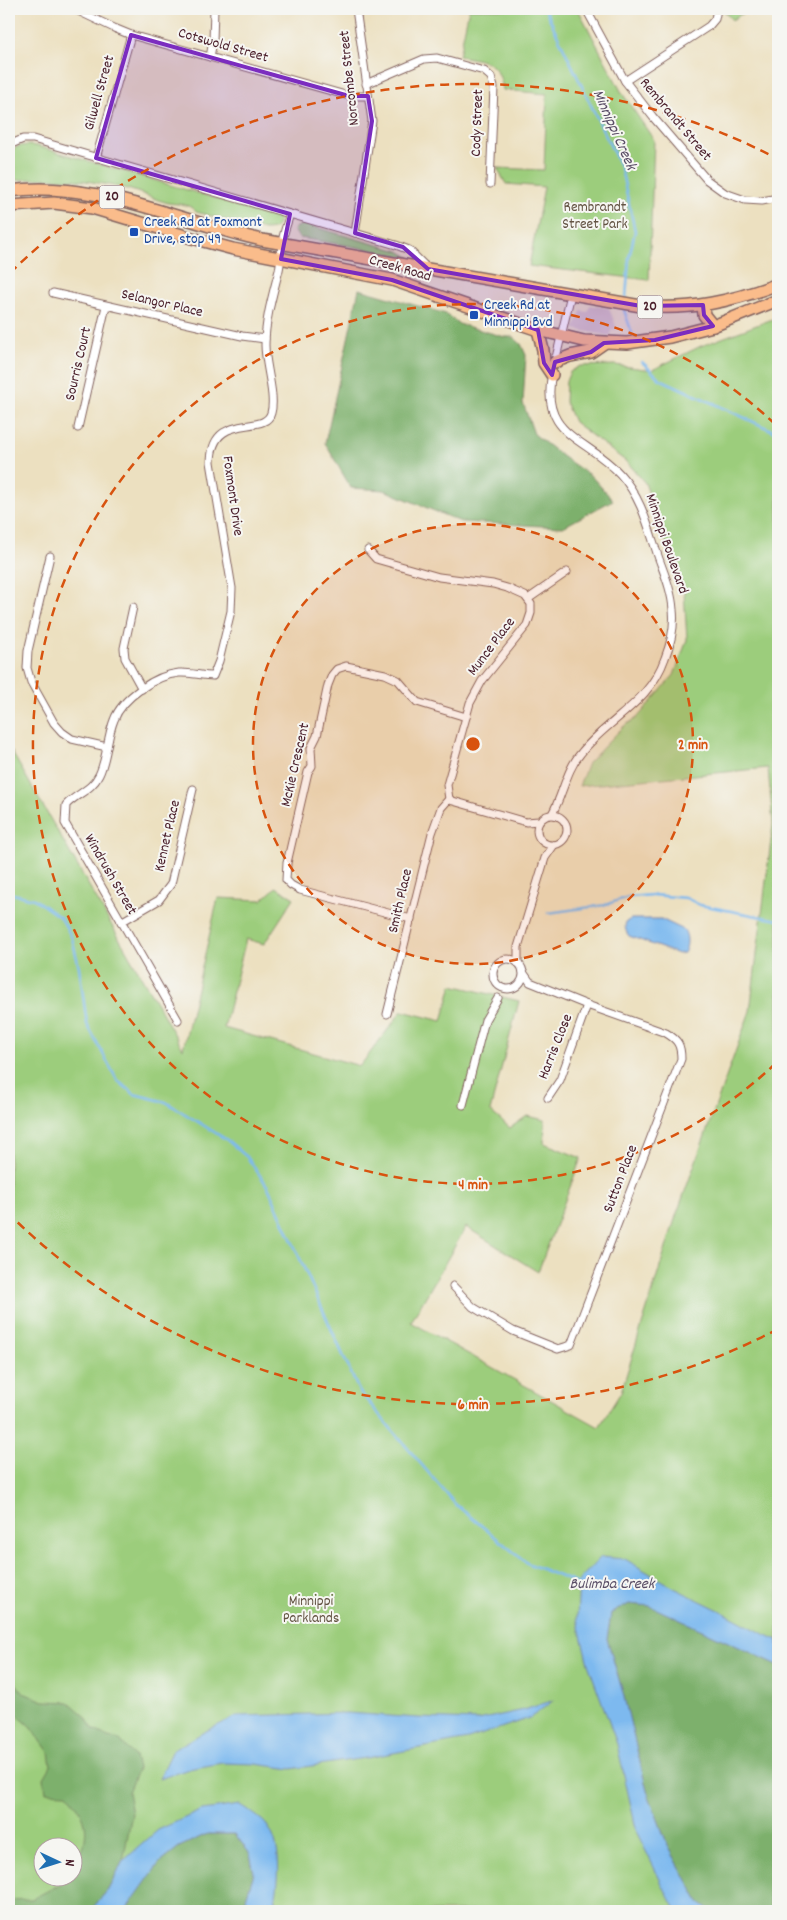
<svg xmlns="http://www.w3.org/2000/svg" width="787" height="1920" viewBox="0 0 787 1920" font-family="Dekko,sans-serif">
	<rect width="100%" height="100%" fill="#f6f6f2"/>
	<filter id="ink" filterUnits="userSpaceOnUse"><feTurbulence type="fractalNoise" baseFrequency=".02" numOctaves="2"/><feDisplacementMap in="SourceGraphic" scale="10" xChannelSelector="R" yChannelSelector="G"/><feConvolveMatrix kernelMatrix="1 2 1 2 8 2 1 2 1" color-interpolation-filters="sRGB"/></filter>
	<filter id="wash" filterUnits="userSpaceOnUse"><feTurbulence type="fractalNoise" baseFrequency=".0096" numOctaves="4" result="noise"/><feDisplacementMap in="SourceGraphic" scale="20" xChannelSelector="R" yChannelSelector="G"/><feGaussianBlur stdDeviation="1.12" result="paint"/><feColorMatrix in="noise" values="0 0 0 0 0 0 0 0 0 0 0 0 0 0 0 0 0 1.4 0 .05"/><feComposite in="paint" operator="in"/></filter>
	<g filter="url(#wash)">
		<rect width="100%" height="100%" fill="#ece0c0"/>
		<polygon fill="#d2bfc1" points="590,305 609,308 617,329 611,331 610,336 574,329 581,311 588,312"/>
		<g fill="#9ccd7c" stroke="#737654" fill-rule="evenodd">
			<path d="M469,9H578L622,93L654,140L649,280L529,266L544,187L506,184L497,168L544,170L547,94L503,90C498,60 485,61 459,56Z"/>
			<polygon points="731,9 749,9 732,20 724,11"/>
			<path d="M28,145L37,146L276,216L279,218C279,229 272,230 264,230L196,212C188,202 179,205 168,203C156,200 144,194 131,190C88,179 54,176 9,181V151L19,146Z"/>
			<polygon points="304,224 399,251 411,258 350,246 300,238 294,231 295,228"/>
			<path d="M778,317V1911H9V747L183,1049L218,898L262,900L276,887L294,898L264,944L246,939L224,1028L360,1066L402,1011L442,1021L452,985L519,1001L490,1111L510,1128L527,1116L545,1120L544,1143L581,1158L538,1272L466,1227L411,1322L599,1427L621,1392L676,1216L750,1011L773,824L768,768L579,786L588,763L624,726L637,718L674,675L687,640L684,592L645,483L628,463L574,422L565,402L566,381L570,372L580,366L615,365L652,370L701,346ZM42,1848H72V1878H42Z"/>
		</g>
		<g fill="#7db06c" stroke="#64684c">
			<polygon points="359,289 446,314 459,324 505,337 513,337 521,344 526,355 523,403 534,434 563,457 591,476 613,500 563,527 461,522 384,490 351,488 325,443"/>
			<polygon points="629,1604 650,1606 778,1665 778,1885 769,1891 771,1911 711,1911 699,1902 668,1846 647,1791 623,1693 607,1639 611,1613"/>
			<path d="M13,1672L15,1682L23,1693L44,1701L69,1702L84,1715L93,1729L108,1737L120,1740L135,1757L138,1768L128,1792L132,1813L123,1861L108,1890L90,1911H9V1900L32,1899L72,1878C86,1841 96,1825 67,1793L46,1792L44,1778L51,1766L49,1752L30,1726L9,1708V1673Z"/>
			<polygon points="207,1834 235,1834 250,1854 254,1873 242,1911 124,1911 160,1862 179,1847"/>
		</g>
		<g fill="#7db9ef" stroke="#646c8d">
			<path d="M631,919H661L684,930C688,936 688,946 684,953L678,954L629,936C626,932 624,927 626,922Z"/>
			<polygon points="601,1557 625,1559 674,1588 719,1610 764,1634 778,1640 778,1665 650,1606 629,1604 611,1613 607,1639 623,1693 647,1791 668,1846 699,1902 711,1911 678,1911 670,1900 637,1833 617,1744 588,1664 577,1619 579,1580"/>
			<polygon points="554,1700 530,1718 468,1739 372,1757 291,1769 255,1764 222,1763 189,1769 159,1779 173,1750 204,1732 237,1716 347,1713 419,1718 478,1720 524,1710"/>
			<path d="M240,1805C248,1810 256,1815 263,1821C285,1842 279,1885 273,1911H242L254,1873L250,1854L235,1834H207L179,1847L160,1862L125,1911H90L108,1890L123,1861L158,1830L202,1810Z"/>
		</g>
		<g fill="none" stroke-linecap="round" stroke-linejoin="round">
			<g stroke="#7db9ef" stroke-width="2.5">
				<polyline points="545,9 621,168 635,231 629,258 626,298"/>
				<polyline points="624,310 632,333"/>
				<polyline points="642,362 660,379 778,433"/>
				<polyline points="9,893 34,899 61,918 72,938 79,967 87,1024 117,1080 134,1094 166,1102 227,1140 247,1157 268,1187 359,1391 455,1504 527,1563 581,1585"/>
				<polyline points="548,913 605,905 628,897 653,895 686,898 700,905 778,920"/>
			</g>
		</g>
	</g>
	<g filter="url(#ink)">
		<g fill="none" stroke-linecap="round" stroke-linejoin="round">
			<g stroke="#83635f" stroke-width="9">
				<g id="street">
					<polyline points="74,9 114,28 131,35 349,96 368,96"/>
					<polyline points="586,9 625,81 653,117 707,180 725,193 745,200 762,201 778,198"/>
					<polyline points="210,57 213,41 214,9"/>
					<polyline points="625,81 709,26 715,19 717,9"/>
					<polyline points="366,84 424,59 437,58 484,71 491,77 494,87 490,184"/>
					<polyline points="9,145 23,139 33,139 396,245 409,250 428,269"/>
					<polyline points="96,158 131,35"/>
					<polyline points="355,233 372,121 356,9"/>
					<polyline points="53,293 242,336 265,339"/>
					<polyline points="555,362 571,294"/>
					<polyline points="78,428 106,306"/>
					<polyline points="368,550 376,559 439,577 493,584 507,588 525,596 531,604 531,613 527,625 482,681 470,703 447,785 449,799 453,801 526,822 539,821"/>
					<polyline points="50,556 28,651 27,668 31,682 54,723 62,732 72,739 107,747"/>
					<polyline points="528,599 567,572"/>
					<polyline points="133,607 124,648 125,658 142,689"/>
					<path d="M552,814C563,795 566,770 581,753C609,718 649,704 665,658C671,643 675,627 673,610C672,591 664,573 658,556C648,526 641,497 620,474C587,437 539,437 552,373"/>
					<circle cx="552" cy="830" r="15"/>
					<polyline points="411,919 300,890 291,885 286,880 287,863 308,772 312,766 311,748 317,736 328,685 332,675 337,669 346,666 385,674 398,680 417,702 466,717"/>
					<polyline points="121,922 159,900 171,884 193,789"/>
					<circle cx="508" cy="974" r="15"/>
					<polyline points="518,963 518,947 545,858 554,845"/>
					<polyline points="387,1014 432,833 441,808 449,799"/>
					<path d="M178,1020L65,823L66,805C76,794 92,790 99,775C107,759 107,737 114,720C122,698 156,675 179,673C189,672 202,676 213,676L219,661L231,611L232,588L211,462C212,410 265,436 271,413C276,396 265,365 265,345C265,320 273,294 279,270C281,261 281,252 282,243C283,234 287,224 290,214"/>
					<polyline points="548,1098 560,1080 587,1005"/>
					<polyline points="463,1105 485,1020 498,998"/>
					<path d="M453,1286L473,1307L513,1331L558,1349L571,1345L681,1059C681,1045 678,1040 666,1033L587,1005L530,982L523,972"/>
				</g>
			</g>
			<g stroke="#83635f" stroke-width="14">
				<g id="primary">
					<path d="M9,191C97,179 178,222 262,240L641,306C690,311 733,301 778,284"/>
					<polyline points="9,206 54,203 92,208 192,238 233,249 392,280 538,330 584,341 627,343 670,337 713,326 778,300"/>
					<polyline points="703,305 704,315 713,326"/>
					<polyline points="538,330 543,350 544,363 552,375"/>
					<polyline points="555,362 570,356 591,352 604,343"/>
				</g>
			</g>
			<use href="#street" stroke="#fff" stroke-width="7"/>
			<use href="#primary" stroke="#fabc8b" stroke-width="11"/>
		</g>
	</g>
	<path fill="#7b2cbf" fill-opacity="0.2" stroke="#7b2cbf" stroke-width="4" stroke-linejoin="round" d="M131,35L349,96H368L372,121L355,233L403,247L428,269L641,306L703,305L704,315L713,326L655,340L604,343L591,352L555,362L552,375L544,363L538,330L392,280L281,259L290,214L96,158Z"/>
	<circle cx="473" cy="744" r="220" fill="#d8530f" fill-opacity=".12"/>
	<g fill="none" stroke="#d8530f" stroke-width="2.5" stroke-dasharray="9 6">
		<circle cx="473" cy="744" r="220"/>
		<path d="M776 1063A440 440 0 1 1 776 425"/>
		<path d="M778 1329A660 660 0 0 1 10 1215M10 273A660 660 0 0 1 778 159"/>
	</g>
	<g fill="#1a4fb4" stroke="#f6f6f2" stroke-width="2">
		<rect x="129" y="227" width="10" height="10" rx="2.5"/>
		<rect x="469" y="310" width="10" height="10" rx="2.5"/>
	</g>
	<g text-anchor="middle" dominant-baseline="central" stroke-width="4" stroke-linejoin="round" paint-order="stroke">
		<g fill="#f6f6f2" stroke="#7e6067" stroke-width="1">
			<rect x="99.5" y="185.5" width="25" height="23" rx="4"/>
			<rect x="637.5" y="295.5" width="25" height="23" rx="4"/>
		</g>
		<g font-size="14" font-weight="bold" fill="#4a1f2b">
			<text x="112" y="197">20</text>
			<text x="650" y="307">20</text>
		</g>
		<g font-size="15" fill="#4a1f2b" stroke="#f6f6f2">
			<text transform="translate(223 46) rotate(16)">Cotswold Street</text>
			<text transform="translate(350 78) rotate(-96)">Norcombe Street</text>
			<text transform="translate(100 93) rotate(-74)">Gilwell Street</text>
			<text transform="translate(675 120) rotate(50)">Rembrandt Street</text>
			<text transform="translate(478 123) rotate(-88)">Cody Street</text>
			<text transform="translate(400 269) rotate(16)">Creek Road</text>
			<text transform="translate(162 304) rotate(13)">Selangor Place</text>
			<text transform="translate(79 364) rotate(-77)">Sourris Court</text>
			<text transform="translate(232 496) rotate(82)">Foxmont Drive</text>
			<text transform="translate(666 544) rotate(71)">Minnippi Boulevard</text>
			<text transform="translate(492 647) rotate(-53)">Munce Place</text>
			<text transform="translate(296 765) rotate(-77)">McKie Crescent</text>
			<text transform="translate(168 836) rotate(-77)">Kennet Place</text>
			<text transform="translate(110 875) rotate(60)">Windrush Street</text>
			<text transform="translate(401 901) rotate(-77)">Smith Place</text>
			<text transform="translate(556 1047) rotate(-68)">Harris Close</text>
			<text transform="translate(621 1179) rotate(-69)">Sutton Place</text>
		</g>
		<g font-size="15" fill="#635343" stroke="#f6f6f2">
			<text x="595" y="208">Rembrandt<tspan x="595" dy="17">Street Park</tspan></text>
			<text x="311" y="1602">Minnippi<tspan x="311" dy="17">Parklands</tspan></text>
		</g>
		<g font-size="15" fill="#164399" stroke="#f6f6f2" text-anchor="start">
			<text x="144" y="223">Creek Rd at Foxmont<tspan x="144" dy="17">Drive, stop 49</tspan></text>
			<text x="484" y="306">Creek Rd at<tspan x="484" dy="17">Minnippi Bvd</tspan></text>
		</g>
		<g font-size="16" font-style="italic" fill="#594d66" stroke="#f6f6f2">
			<text transform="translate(614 130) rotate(66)">Minnippi Creek</text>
			<text x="612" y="1584">Bulimba Creek</text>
		</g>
	</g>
	<circle cx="473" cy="744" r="8" fill="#d8530f" stroke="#f6f6f2" stroke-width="2.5"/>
	<g font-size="15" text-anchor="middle" font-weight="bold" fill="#d8530f" stroke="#f6f6f2" stroke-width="4" stroke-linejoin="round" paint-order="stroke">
		<text x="693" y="749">2 min</text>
		<text x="473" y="1189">4 min</text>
		<text x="473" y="1409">6 min</text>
	</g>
	<rect width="787" height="1920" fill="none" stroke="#f6f6f2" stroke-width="30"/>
	<g transform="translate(58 1862) rotate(94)"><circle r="24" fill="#f6f6f2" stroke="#b1a0a2"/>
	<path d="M0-4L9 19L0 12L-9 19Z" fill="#1f6fb2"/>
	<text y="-8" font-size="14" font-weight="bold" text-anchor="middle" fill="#4a1f2b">N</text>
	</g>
</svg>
